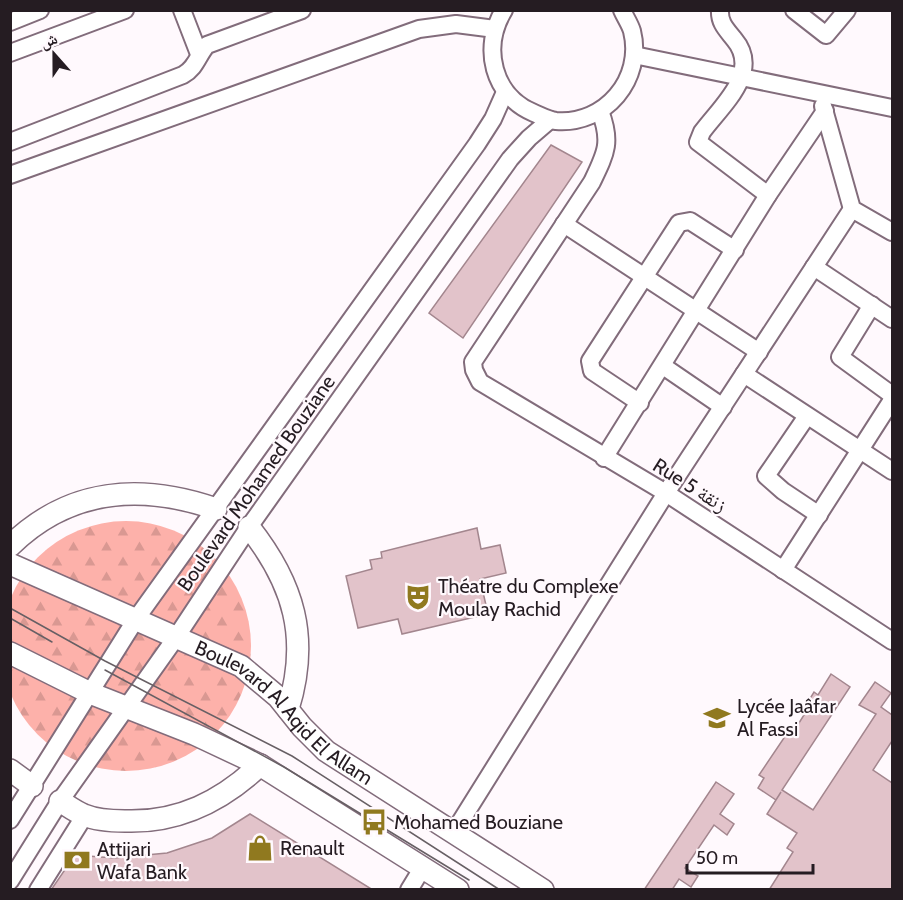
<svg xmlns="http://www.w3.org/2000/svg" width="903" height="900" viewBox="0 0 903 900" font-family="Cabin,'Noto Naskh Arabic',sans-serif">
	<defs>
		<pattern id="forest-firs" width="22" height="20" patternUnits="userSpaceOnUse" patternTransform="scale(1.5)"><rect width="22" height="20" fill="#fdb1aa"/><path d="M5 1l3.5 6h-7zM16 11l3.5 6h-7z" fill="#d99892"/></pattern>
	</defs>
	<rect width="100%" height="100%" fill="#fff9fd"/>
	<circle fill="url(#forest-firs)" cx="126" cy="646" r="125"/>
	<g fill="#e2c3ca" stroke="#a3868e" stroke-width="1.5">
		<polygon points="551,145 582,162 463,338 429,313"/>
		<polygon points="477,528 481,549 500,545 506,573 480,579 488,614 402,634 398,619 358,628 346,576 372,569 370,560 382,558 381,552"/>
		<polygon points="831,674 850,687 782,790 813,810 876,714 859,705 875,682 891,693 881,707 892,715 892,741 873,770 892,783 892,890 769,890 793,852 787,848 797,833 767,814 781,792 776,800 758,788 764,778 759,775 790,729 794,731 809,707 806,705 814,692 818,695"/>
		<polygon points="716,782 734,794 720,814 734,824 727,835 714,825 685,868 698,876 691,887 679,879 672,890 644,890"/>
		<polygon points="250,814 373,890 51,890 75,855 114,858 167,853 212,838"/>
	</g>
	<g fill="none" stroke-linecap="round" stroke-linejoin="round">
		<g stroke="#826c7b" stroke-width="20">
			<g id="minor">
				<polyline points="182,10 199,54"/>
				<path d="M504,10C481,48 493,96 534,113C541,116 548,120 556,121C605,125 644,79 632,31C630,24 625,17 622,10"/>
				<path d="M720,10C719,23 727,30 734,39C762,72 722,105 702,132L698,142L768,195"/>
				<polyline points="794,10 826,35 847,10"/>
				<polyline points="10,22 40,10"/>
				<polyline points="10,53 125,10"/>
				<polyline points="634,55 892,108"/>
				<polyline points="823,106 852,209 892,232"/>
				<path d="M600,111C612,142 606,153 592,182L473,362L474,370L480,382L666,493L892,641"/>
				<path d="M10,142L183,75C196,68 198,55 207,45L302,10"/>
				<polyline points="10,175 419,29 456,24 495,29"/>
				<polyline points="564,224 759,352"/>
				<polyline points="814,267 892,319"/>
				<polyline points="872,305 840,357 892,395"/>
				<polyline points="663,366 723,407"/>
				<polyline points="744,374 892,471"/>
				<polyline points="640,403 592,371 590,361 679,223 690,221 735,250"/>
				<polyline points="807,416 766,476 783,491 819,515"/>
				<polyline points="604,458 768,195 825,111"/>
				<polyline points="783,570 892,400"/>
				<polyline points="10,820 136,619 477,144 493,119 505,92"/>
				<polyline points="454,832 666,493 852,209"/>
				<polyline points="10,881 60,801 177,636 249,527 510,159 529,138 550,120"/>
				<polyline points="38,890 85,815"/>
				<polyline points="409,890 423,867"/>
			</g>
		</g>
		<g stroke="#826c7b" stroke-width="24">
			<g id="major">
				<path d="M249,527C294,584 310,638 288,709"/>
				<path d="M10,546C69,488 141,483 216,509"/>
				<path id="s1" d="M10,564L241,666L278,697L302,727L326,751L543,890"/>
				<polyline points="10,653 90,693 194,734 260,765 458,890"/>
				<polyline points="10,770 32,786"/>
				<path d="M60,801C68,806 76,812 84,815C96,820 112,821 125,821C179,823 222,801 260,765"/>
			</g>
		</g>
		<use href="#minor" stroke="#fff" stroke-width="16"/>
		<use href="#major" stroke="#fff" stroke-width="21"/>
		<g stroke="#675f64" stroke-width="1.5">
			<polyline points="10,608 105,661 292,756 500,890"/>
			<polyline points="10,618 52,642"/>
			<polyline points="105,670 284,767 469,880"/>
		</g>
	</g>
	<defs>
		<g id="theatre-bare" transform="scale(2.07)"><path d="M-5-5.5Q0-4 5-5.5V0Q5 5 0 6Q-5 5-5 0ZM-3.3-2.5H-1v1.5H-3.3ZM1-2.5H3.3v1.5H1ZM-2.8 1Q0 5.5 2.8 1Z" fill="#90791f" stroke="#fff9fd" stroke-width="2.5" paint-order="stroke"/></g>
		<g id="school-bare" transform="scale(2.07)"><path d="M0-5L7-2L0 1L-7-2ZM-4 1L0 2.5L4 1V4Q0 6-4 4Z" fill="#90791f" stroke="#fff9fd" stroke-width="2.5" paint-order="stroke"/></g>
		<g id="bus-bare" transform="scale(2.07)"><path d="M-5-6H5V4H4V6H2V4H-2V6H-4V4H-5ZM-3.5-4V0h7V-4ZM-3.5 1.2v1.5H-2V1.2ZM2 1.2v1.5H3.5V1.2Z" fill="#90791f" stroke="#fff9fd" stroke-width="2.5" paint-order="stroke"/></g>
		<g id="shop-bare" transform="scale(2.07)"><path d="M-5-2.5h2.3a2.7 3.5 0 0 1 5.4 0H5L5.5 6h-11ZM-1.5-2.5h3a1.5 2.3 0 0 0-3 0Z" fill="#90791f" stroke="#fff9fd" stroke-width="2.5" paint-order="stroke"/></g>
		<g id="bank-bare" transform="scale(2.07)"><path d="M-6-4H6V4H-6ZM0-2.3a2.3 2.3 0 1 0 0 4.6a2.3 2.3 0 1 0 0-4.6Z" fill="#90791f" stroke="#fff9fd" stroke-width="2.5" paint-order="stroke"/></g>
	</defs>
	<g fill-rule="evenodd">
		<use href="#theatre-bare" x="418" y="597"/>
		<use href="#school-bare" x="717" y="718"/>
		<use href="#bus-bare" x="374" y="822"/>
		<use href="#shop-bare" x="260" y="848"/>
		<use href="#bank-bare" x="77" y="860"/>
	</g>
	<g text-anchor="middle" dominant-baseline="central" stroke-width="4.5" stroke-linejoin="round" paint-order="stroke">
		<g font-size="20" fill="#251c22" stroke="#fff9fd">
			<text transform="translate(256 483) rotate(-55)">Boulevard Mohamed Bouziane</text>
			<text transform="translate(690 485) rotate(32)">Rue 5 زنقة</text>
			<text stroke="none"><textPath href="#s1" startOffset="315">Boulevard Al Aqid El Allam</textPath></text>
		</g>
		<g font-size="20" fill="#251c22" stroke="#fff9fd" text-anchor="start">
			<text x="438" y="586">Théatre du Complexe<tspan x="438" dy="23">Moulay Rachid</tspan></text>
			<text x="737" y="706">Lycée Jaâfar<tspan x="737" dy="23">Al Fassi</tspan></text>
			<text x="394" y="822">Mohamed Bouziane</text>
			<text x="280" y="848">Renault</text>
			<text x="97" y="849">Attijari<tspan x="97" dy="23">Wafa Bank</tspan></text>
		</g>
	</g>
	<rect width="903" height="900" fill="none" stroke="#251c22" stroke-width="24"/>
	<g transform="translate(54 54) rotate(339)" stroke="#fff9fd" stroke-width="4.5" paint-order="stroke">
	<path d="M0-4.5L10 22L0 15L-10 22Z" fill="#251c22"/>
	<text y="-9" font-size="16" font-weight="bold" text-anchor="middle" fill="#251c22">ش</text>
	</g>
	<path d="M687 864v9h126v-9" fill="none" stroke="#251c22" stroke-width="3"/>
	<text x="696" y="864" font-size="18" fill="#251c22" stroke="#fff9fd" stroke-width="4.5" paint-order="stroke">50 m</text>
</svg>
